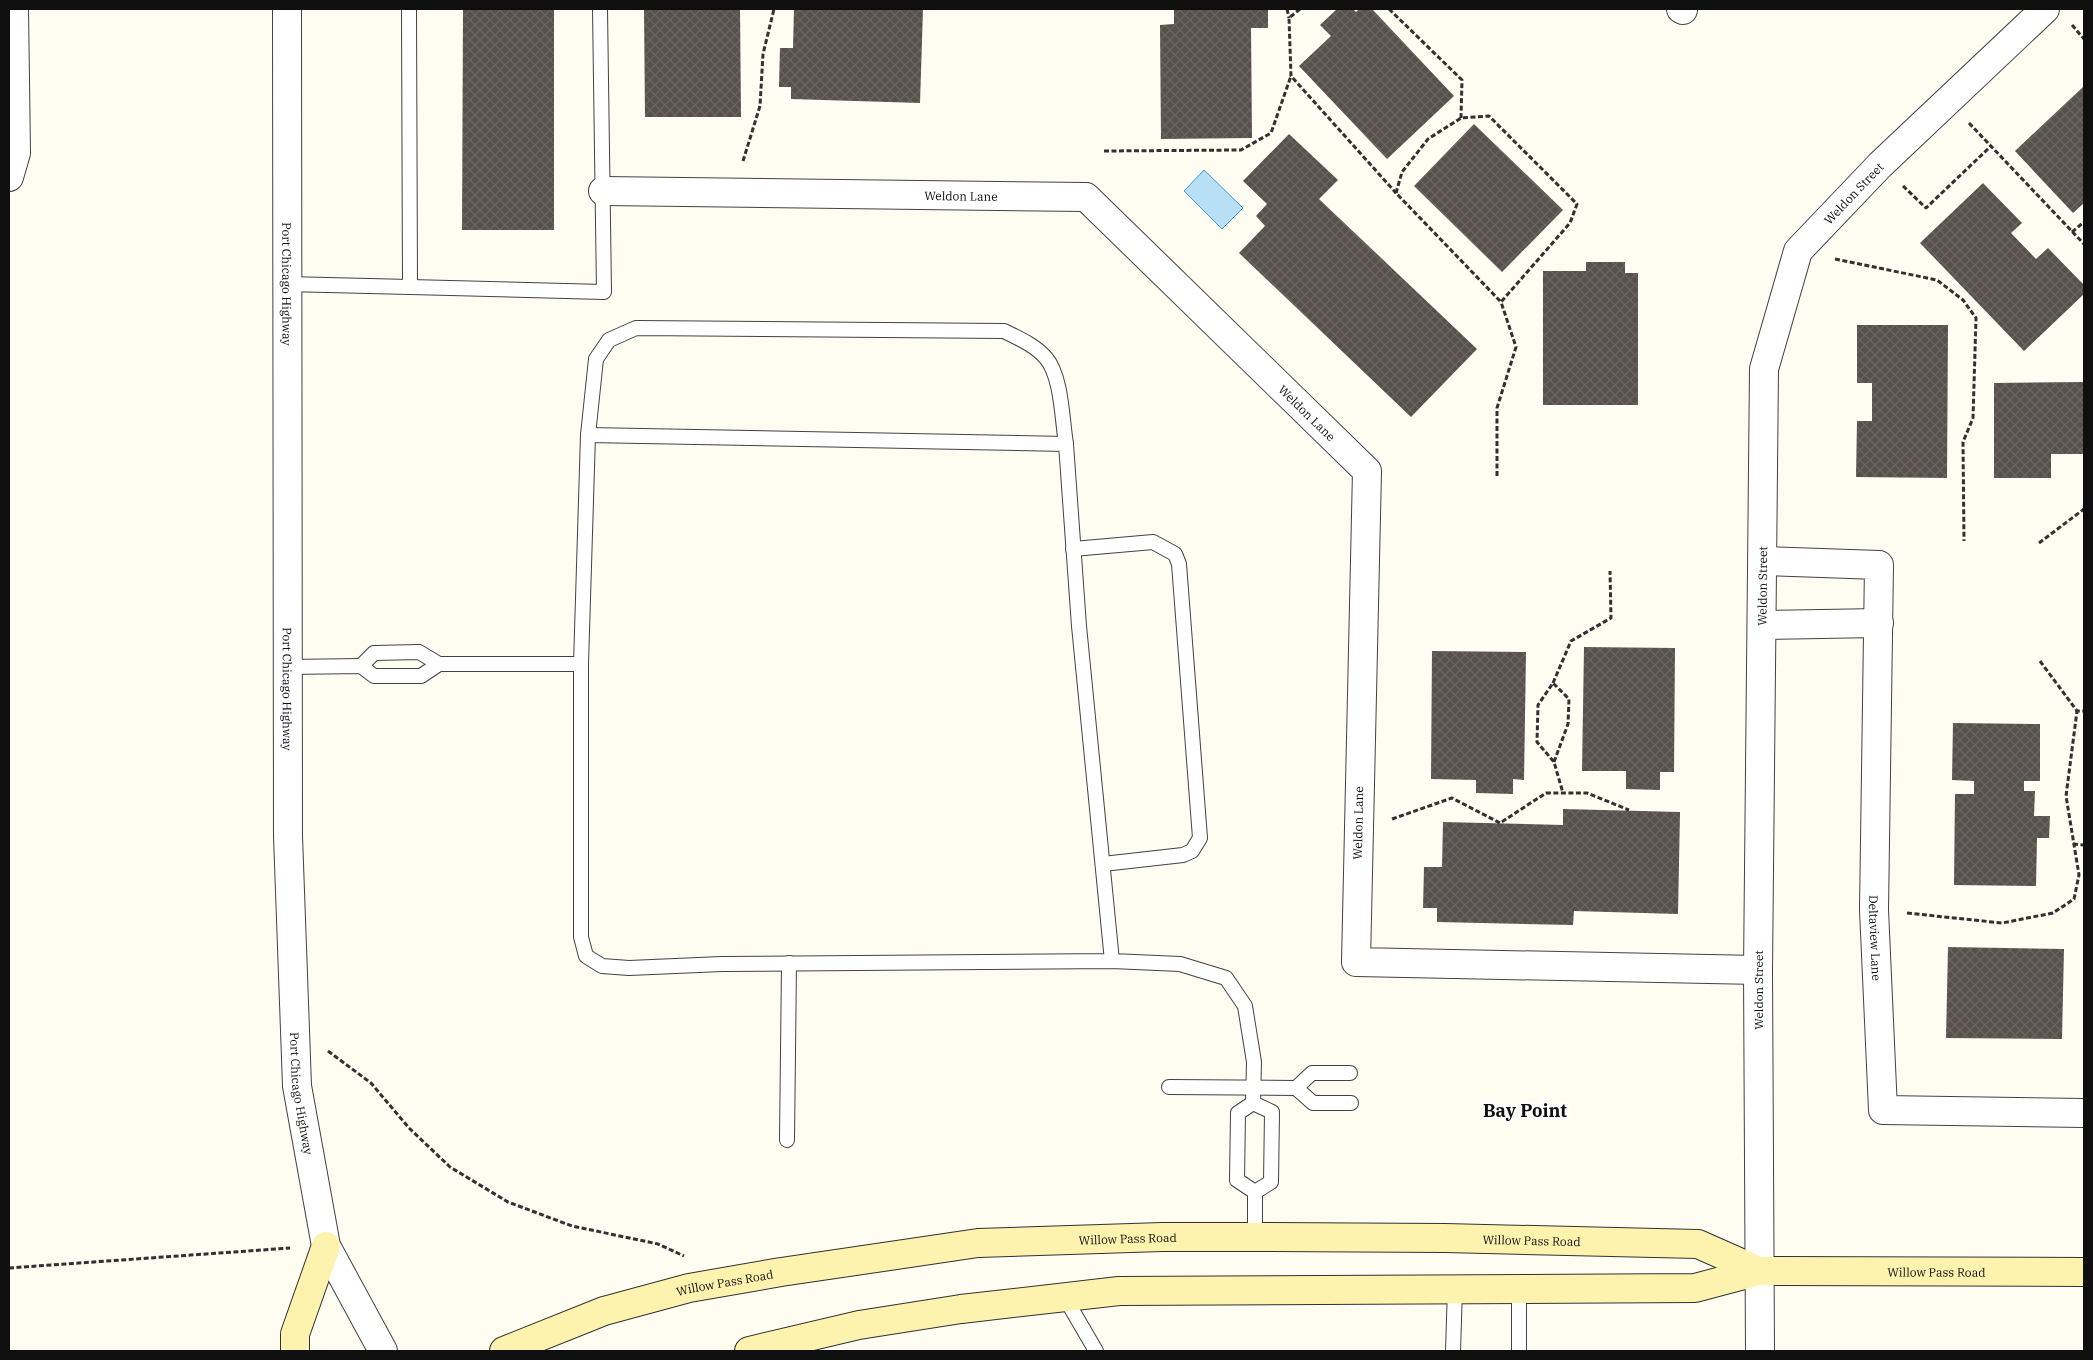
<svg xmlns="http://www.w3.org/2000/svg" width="2093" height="1360" viewBox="0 0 2093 1360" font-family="'IBM Plex Serif',serif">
	<defs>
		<pattern id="building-cross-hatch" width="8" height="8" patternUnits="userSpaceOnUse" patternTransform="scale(1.25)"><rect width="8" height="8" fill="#58504c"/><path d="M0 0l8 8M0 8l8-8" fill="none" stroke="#6b6561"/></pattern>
	</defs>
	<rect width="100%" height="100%" fill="#fffcf2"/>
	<polygon fill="#b7e0f6" stroke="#3f97cc" points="1204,170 1243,208 1222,229 1184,191"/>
	<g fill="url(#building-cross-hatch)">
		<polygon points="463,9 554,9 554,230 462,230"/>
		<polygon points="644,9 740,9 741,117 645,117"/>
		<polygon points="794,9 923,9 920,103 791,99 791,87 779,87 780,48 793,48"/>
		<polygon points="1174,9 1268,9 1268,28 1251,28 1252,138 1161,139 1160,25 1174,24"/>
		<polygon points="1337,9 1353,9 1356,12 1359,9 1372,9 1454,96 1387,159 1299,66 1331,36 1320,25"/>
		<polygon points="2084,86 2084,203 2073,213 2015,151"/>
		<polygon points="1474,124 1563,210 1502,272 1414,186"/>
		<polygon points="1289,134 1338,180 1319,199 1477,349 1411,417 1239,253 1265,226 1256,216 1267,204 1243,181"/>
		<polygon points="1983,183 2022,223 2011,233 2036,259 2048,248 2084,285 2084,294 2024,351 1920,243"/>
		<polygon points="1586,262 1625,262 1625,273 1638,273 1638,405 1543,405 1543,271 1586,271"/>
		<polygon points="1857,325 1948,325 1947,478 1856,477 1857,421 1872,421 1872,383 1857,383"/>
		<polygon points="2084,382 2084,454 2051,454 2051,478 1994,478 1994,383"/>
		<polygon points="1584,647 1675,648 1674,772 1660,772 1660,790 1626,789 1626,771 1582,771"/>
		<polygon points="1432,651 1526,652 1524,780 1513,779 1513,794 1476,793 1476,780 1431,779"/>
		<polygon points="1953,723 2040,724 2040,781 2024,781 2024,791 2035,791 2034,816 2050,816 2049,838 2037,838 2036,886 1954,885 1955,794 1974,794 1974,781 1952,780"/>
		<polygon points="1563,809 1680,812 1678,914 1574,911 1573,925 1437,922 1437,908 1423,908 1424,867 1442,867 1443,822 1563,825"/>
		<polygon points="1948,947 2064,949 2062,1039 1946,1038"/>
	</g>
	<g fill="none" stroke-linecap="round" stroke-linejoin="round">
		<g stroke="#424242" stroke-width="16">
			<g id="service">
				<polyline points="286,284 410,287 409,9"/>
				<polyline points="410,287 604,292 600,9"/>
				<path d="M588,435L596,359L609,340L636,328L1004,331C1018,338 1035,345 1046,358C1062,377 1062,420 1066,444"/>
				<polyline points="1073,549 1153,542 1175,554 1179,564 1200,838 1192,851 1183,855 1103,864"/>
				<polyline points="361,666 374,653 419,652 439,664 581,664"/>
				<polyline points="288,667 361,666 374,676 421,676 439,664"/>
				<polyline points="1112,961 1079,626 1066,444 588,435 581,664 581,937 586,956 602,966 629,968 722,964 1112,961 1180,964 1226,978 1245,1006 1254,1062 1253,1103"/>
				<polyline points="1169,1087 1296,1088 1313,1103 1351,1103"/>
				<polyline points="1296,1088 1312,1073 1350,1073"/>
				<polyline points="1253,1103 1272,1112 1271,1182 1255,1192"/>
				<polyline points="1253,1103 1238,1113 1237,1180 1255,1192"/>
				<polyline points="787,1140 789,963"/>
				<polyline points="1255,1237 1255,1192"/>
				<polyline points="1519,1288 1519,1351"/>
				<polyline points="1064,1296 1096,1351"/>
				<polyline points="1453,1351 1455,1288"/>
			</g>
		</g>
		<g stroke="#424242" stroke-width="30">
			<g id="minor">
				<polyline points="1681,9 1683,10"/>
				<polyline points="9,177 16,153 14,9"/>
				<path id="s1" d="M603,191L1086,197L1367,471L1356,962L1758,970"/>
				<path id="s2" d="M1763,561L1879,565L1874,910L1883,1110L2084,1113"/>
				<polyline points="1762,625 1879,623"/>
				<path id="s3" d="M1760,1351L1758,970L1764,369L1798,251L1880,165L2045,9"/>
			</g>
		</g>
		<g stroke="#424242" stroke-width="30">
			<g id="tertiary">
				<path id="s4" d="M287,9L288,836L297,1086L326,1246L383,1351"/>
			</g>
		</g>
		<g stroke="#313131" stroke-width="30">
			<g id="secondary">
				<polyline points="295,1351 295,1334 326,1246"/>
				<path id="s5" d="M504,1351L604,1311L689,1288L781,1272L978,1243L1162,1237H1260L1445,1238L1698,1244L1759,1271"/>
				<path id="s6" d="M749,1351L859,1325L961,1309L1119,1291L1695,1288L1759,1271L2084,1272"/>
			</g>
		</g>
		<g stroke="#313131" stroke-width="3" stroke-dasharray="5 2.5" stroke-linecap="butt">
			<polyline points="1287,9 1289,18"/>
			<polyline points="1300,9 1289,18 1291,76 1396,193"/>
			<polyline points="1389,9 1462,80 1461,118"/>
			<polyline points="2072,25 2084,39"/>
			<polyline points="1969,123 2084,244"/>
			<polyline points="1104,151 1241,150 1271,133 1291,76"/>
			<polyline points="743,161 760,106 763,54 774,9"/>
			<polyline points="1903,186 1926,208 1991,146"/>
			<polyline points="2072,232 2084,222"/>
			<polyline points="1835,259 1937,280 1963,300 1976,318 1973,418 1963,442 1964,541"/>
			<polyline points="1497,476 1497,408 1516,347 1501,302 1570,223 1577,204 1489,116 1461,118 1428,139 1402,172 1396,193 1501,302"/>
			<polyline points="2039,543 2084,509"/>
			<polyline points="2040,661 2077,711 2084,711"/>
			<polyline points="1553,683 1571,641 1611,618 1610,571"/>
			<polyline points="1554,762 1568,724 1569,699 1553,683 1538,705 1537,742 1554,762 1563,793"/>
			<polyline points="1392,819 1452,798 1500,823 1546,793 1587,793 1629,810"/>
			<polyline points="2073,844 2084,845"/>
			<polyline points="1907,913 2002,923 2053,913 2074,899 2079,875 2066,796 2077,711"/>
			<polyline points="328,1051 371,1083 409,1128 450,1167 508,1202 572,1226 658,1244 684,1256"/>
			<polyline points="9,1268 290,1248"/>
		</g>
		<use href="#service" stroke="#fff" stroke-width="14"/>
		<use href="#minor" stroke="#fff" stroke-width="28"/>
		<use href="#tertiary" stroke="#fff" stroke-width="28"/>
		<use href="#secondary" stroke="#fef3ae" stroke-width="28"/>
	</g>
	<g text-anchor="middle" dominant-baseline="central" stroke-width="5" stroke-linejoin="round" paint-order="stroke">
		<g font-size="12" fill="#0f0f0f" stroke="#fff">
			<text stroke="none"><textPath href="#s3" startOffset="1185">Weldon Street</textPath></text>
			<text stroke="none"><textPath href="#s1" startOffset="358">Weldon Lane</textPath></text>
			<text stroke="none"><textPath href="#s4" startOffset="275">Port Chicago Highway</textPath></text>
			<text stroke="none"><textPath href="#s1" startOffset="792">Weldon Lane</textPath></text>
			<text stroke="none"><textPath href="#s3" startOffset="765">Weldon Street</textPath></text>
			<text stroke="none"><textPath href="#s4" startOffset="680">Port Chicago Highway</textPath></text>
			<text transform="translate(1358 823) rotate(-89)">Weldon Lane</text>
			<text stroke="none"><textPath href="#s2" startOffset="489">Deltaview Lane</textPath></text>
			<text transform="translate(1758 990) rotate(-90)">Weldon Street</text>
			<text stroke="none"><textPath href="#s4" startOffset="1085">Port Chicago Highway</textPath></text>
			<text stroke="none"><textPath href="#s5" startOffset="638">Willow Pass Road</textPath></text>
			<text stroke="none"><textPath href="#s5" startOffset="1042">Willow Pass Road</textPath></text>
			<text stroke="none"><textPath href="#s6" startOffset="1195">Willow Pass Road</textPath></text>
			<text stroke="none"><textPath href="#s5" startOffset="232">Willow Pass Road</textPath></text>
		</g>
		<g font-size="18" font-weight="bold" fill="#0f0f0f" stroke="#fff">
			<text x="1525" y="1110">Bay Point</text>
		</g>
	</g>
	<rect width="2093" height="1360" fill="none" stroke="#0f0f0f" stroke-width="20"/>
</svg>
